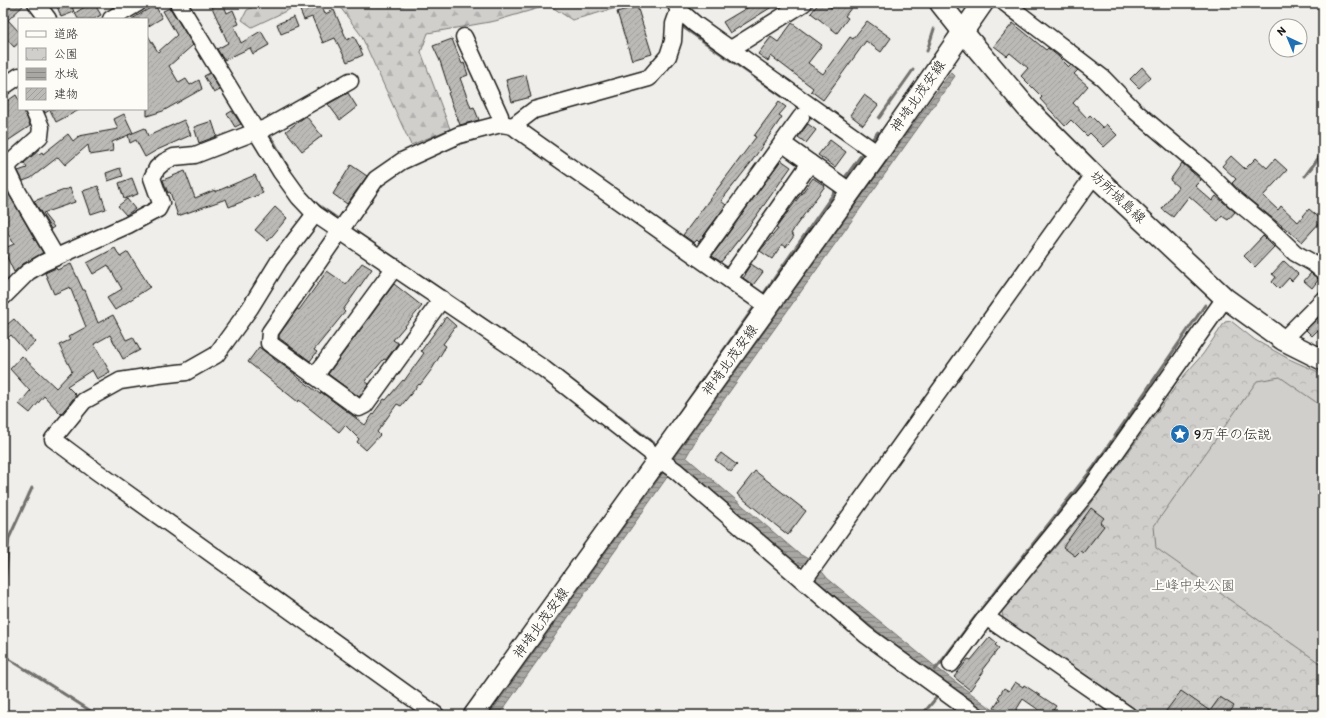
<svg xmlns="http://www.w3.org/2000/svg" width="1326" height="718" viewBox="0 0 1326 718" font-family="Itim,'Klee One',sans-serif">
	<defs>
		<pattern id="forest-firs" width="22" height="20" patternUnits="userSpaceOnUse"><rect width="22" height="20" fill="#d0cfcc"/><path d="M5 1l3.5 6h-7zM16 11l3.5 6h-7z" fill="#b2b1af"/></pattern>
		<pattern id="park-crowns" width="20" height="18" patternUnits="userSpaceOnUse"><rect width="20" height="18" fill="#d0cfcc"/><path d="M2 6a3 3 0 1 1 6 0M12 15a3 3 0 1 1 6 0" fill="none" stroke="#b2b1af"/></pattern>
		<pattern id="water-rules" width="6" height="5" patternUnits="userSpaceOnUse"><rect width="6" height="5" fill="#a8a7a3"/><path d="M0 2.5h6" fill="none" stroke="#888784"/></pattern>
		<pattern id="building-hatch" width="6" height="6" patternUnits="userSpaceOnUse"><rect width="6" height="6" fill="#bbbab6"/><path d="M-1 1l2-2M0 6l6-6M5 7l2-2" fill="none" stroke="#a09f9c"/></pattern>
	</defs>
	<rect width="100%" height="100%" fill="#f0eeea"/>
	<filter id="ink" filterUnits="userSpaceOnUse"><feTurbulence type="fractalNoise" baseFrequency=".025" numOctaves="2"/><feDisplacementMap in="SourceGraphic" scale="8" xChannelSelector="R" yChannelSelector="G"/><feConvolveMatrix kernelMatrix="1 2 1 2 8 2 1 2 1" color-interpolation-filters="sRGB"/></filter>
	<g filter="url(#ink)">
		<g fill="url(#forest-firs)" stroke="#767674">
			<polygon points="262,3 303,3 252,27 242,20 247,10"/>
			<polygon points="334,3 635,3 572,20 549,5 495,21 428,33 421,52 450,129 411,145 361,35 340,7"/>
		</g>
		<polygon fill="url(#park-crowns)" stroke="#767674" points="1231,321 1255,340 1289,359 1323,374 1323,715 1141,715 1135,709 1003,618 1002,612 1090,505 1182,378 1203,354 1225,322"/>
		<polygon fill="#d0cfcc" stroke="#767674" points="1280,377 1323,407 1323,663 1321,664 1156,548 1154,526 1257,381"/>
		<path fill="url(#water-rules)" stroke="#706f6d" d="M951,72L955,76L700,433L686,457L799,554C810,559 820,568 827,578L937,668L1000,715H986L945,685L817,583L816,577L801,564L797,566L675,466L499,715H489Z"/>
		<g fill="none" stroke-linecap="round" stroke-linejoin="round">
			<g stroke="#706f6d" stroke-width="3">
				<polyline points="683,27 839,136"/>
				<polyline points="927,51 934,29"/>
				<polyline points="879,118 913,70"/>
				<polyline points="267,133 274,142 290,171"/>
				<polyline points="871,141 878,132"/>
				<polyline points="1305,176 1323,152"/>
				<polyline points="844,179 865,150"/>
				<polyline points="315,203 341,221"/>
				<polyline points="349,227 546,361 655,444"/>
				<polyline points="764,293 836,190"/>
				<polyline points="674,420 754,307"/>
				<polyline points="3,608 9,538 32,488"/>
				<polyline points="3,655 97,715"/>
				<polyline points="935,670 979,612 1093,468 1205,305"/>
				<polyline points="922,715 937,697"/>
			</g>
		</g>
		<g fill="url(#building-hatch)" stroke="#1c1c1c">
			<polygon points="7,3 26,3 8,20 19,32 19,43 14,47 3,35 3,7"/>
			<polygon points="56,3 71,3 74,12 61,17"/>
			<polygon points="91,3 94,3 101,15 94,19 78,19 75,13"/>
			<polygon points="210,3 223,3 227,13 233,10 239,24 234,26 241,43 261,31 269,45 253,54 250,48 224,60 217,49 228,43"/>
			<polygon points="313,3 320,3 325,14 334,10 347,40 354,36 363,55 347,62 335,38 323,43 312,17 304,20 299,8"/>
			<polygon points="755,3 778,3 730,33 723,22"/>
			<polygon points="819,3 825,3 831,8 834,3 855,3 845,16 848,18 837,33 811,13"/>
			<polygon points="155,5 162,18 147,27 147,19 132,19"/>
			<polygon points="637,6 652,54 632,60 617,12"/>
			<polygon points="170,8 193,45 169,66 179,83 186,79 190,85 199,80 202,89 163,111 147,116 147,34 158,52 177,35 163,11"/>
			<polygon points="294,17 298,27 281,34 277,24"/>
			<polygon points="867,21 891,38 881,52 866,41 823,100 811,91 813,88 771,56 768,61 758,54 771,37 778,42 792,23 822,45 808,63 823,74 850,37 853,39"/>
			<polygon points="1013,23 1046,50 1048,48 1059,57 1069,67 1071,65 1078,70 1074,74 1088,86 1073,103 1087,118 1090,115 1103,128 1106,124 1117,135 1104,147 1090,133 1087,136 1071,120 1065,126 1040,99 1042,97 1021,76 1028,68 1010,53 1007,56 994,46"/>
			<polygon points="452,39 462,64 464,63 468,75 460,78 471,108 474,107 479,120 460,125 448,93 450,92 440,61 433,46"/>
			<polygon points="1142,67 1151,77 1139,88 1130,79"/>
			<polygon points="210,73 220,90 214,93 204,76"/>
			<polygon points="526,75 531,97 512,102 506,80"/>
			<polygon points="348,93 357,107 340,120 328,104"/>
			<polygon points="16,95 19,100 19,109 24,109 30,126 3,144 3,104"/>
			<polygon points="864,95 878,105 863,125 850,115"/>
			<polygon points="779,102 786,107 779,115 782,117 750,164 721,201 726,205 699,242 697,240 694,243 683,235 756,137 754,136"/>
			<polygon points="43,109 81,109 56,122 50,110 45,113"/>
			<polygon points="232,111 241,124 235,127 227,114"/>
			<polygon points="124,114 133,133 112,142 113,151 90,155 88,145 65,165 58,157 31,178 23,181 18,171 27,168 24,163 37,152 39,154 42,152 43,154 68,134 73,141 79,136 118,129 114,119"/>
			<polygon points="306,116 322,136 302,151 286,131"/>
			<polygon points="184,120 191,135 157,150 145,157 136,140 130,143 128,135 145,128 148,136"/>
			<polygon points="212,121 217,136 199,143 194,127"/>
			<polygon points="808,124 816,130 806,143 798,137"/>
			<polygon points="830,140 846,152 835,167 818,155"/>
			<polygon points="1231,156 1245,169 1256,158 1267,168 1275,159 1287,170 1263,196 1278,210 1281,206 1298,222 1309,209 1322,220 1302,242 1240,192 1232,183 1236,179 1222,166"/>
			<polygon points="781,160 791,167 747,229 721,262 712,256"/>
			<polygon points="1182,163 1201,180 1195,186 1212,201 1216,196 1235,212 1228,220 1222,216 1218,221 1189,196 1173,217 1162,209 1178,187 1170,180"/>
			<polygon points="351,165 367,176 347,204 333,194"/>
			<polygon points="120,168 123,176 108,181 106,173"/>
			<polygon points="185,171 195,198 215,190 215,192 255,175 263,193 229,207 226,199 178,216 170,192 168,193 163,180"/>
			<polygon points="132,178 138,194 124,199 119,183"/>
			<polygon points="813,178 825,186 795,227 791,234 794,236 786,247 782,244 772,259 760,251 778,229 776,228"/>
			<polygon points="98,186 106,209 91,214 83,191"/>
			<polygon points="70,188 75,202 43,213 54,227 51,229 34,201"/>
			<polygon points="7,191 43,253 23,264 14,272 3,249 14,244 3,225 3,193"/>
			<polygon points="127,199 135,209 126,215 118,206"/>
			<polygon points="275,207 287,218 268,241 255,230"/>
			<polygon points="1263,236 1274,247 1255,267 1244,256"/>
			<polygon points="115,248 120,257 128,252 150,287 115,310 107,298 122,289 108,265 93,274 87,263"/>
			<polygon points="1284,261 1298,274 1292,281 1289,278 1279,289 1272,282 1276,277 1272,274"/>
			<polygon points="362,263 372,269 343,310 345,312 314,350 317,352 310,361 279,338 279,335 297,309 299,310 327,271 346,284"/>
			<polygon points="71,264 83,290 85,290 98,323 113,315 126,340 133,337 140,350 123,359 110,335 94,344 110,372 97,379 92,370 67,386 76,395 61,414 44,396 30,413 19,404 30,391 10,369 22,356 56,388 72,371 59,345 70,340 68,337 86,327 70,287 54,294 45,273 56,268 57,270"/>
			<polygon points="751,264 763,272 753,285 743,278 746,274 745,273"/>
			<polygon points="1311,273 1319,279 1312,288 1304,281"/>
			<polygon points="394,284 422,306 393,340 398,343 386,360 384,359 365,381 369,384 359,397 328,374"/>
			<polygon points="1323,313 1323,337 1317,331 1312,336 1306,330"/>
			<polygon points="446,317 456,326 443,344 446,346 432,369 420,385 419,384 401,406 397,404 377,432 380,435 366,450 357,442 359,439 345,425 339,432 299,400 298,402 248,362 259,347 279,363 280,363 295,374 295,375 320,394 321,392 365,425 384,399 386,400 403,380 404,381 424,353 421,351"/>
			<polygon points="14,319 35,342 25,351 11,335 3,342 3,328"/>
			<polygon points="721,453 737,465 731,472 715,460"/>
			<polygon points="755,471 806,511 788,535 737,494"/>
			<polygon points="1091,508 1104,518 1100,523 1104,526 1083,553 1080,551 1075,556 1063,547"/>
			<polygon points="990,637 997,643 995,645 999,648 982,670 984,671 970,690 954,677 968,659 971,660"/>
			<polygon points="1015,682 1023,687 1024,685 1056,706 1050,715 1046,715 1023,699 1013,715 1005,715 994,708 1000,699 998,698 1004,688 1009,691"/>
			<polygon points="1181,691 1210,711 1220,697 1234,706 1228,715 1163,715"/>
		</g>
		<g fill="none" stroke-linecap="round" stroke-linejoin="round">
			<g stroke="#1c1c1c" stroke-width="19">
				<g id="minor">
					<polyline points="36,3 48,19"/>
					<polyline points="178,3 281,172 299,197 315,214 544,369 659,459 676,471 866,635 976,715"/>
					<polyline points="675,3 679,10 695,24 878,154"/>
					<polyline points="1005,3 1103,78 1135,111 1205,170 1234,199 1268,227 1295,253 1313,263 1323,271"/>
					<polyline points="111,19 138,3"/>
					<polyline points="464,37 500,116 501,124"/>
					<polyline points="731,49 804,3"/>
					<polyline points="3,87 19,76"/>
					<polyline points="33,109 41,127 40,136 9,164 8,171 18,192 56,257"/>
					<polyline points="513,126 534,110 649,78 668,56 673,41 674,24 679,10"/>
					<polyline points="782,143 851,192"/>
					<polyline points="315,214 279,261 250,308 216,355 186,372 159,375 120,381 84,401 53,439 96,471 436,715"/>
					<polyline points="699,258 801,117"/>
					<polyline points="729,279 810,163"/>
					<polyline points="3,297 28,272 43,263 128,225 158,209 161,203 152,178 157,168 164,162 174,157 195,155 268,127 350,81"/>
					<polyline points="442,299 365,405 359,408 269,343 270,332 376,179 402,161 459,135 501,124 513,126 518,130 768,307"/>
					<polyline points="1283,340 1323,300"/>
					<polyline points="315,376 395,267"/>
					<polyline points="804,580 1094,175"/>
					<polyline points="951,664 986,617"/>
					<polyline points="1128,715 986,617 1090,489 1225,298"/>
				</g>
			</g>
			<g stroke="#1c1c1c" stroke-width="23">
				<g id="major">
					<polyline points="940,3 963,32 1027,108 1094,175 1225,298 1283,340 1323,360"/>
					<polyline points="474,715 878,154 983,3"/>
				</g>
			</g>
			<use href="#minor" stroke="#fdfcf7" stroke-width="16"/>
			<use href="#major" stroke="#fdfcf7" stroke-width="20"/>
		</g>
	</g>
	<defs>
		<g id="sight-disc" transform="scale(1)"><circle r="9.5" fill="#1f6fb2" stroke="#fdfcf7"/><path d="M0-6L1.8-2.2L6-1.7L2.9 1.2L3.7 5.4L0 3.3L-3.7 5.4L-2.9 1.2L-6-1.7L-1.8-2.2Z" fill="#fff"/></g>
	</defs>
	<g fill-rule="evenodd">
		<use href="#sight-disc" x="1180" y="434"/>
	</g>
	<g text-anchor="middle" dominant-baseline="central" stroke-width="4" stroke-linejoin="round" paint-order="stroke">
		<g font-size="14" fill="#1c1c1c" stroke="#fdfcf7">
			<text transform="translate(918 96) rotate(-55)">神埼北茂安線</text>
			<text transform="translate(1118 197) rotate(43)">坊所城島線</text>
			<text transform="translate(730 360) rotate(-54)">神埼北茂安線</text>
			<text transform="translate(541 623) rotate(-54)">神埼北茂安線</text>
		</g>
		<g font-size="14" fill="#1c1c1c" stroke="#fdfcf7" text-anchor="start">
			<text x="1194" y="434">9万年の伝説</text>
		</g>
		<g font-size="14" fill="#5b5b5a" stroke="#fdfcf7">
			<text x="1193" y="585">上峰中央公園</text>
		</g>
	</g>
	<rect width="1326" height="718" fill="none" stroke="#fdfcf7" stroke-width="16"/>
	<rect x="8" y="8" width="1310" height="702" fill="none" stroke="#1c1c1c" stroke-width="1.5" filter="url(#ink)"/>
	<rect x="18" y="18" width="130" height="92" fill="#fdfcf7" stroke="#a3a29f"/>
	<rect x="26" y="31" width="20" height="6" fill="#fdfcf7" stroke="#a3a29f"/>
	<text x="54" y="38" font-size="12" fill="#1c1c1c">道路</text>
	<rect x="26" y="48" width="20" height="12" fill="url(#park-crowns)" stroke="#a3a29f"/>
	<text x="54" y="58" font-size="12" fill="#1c1c1c">公園</text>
	<rect x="26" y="68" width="20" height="12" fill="url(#water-rules)" stroke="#a3a29f"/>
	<text x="54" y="78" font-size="12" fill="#1c1c1c">水域</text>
	<rect x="26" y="88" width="20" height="12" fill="url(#building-hatch)" stroke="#a3a29f"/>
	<text x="54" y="98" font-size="12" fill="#1c1c1c">建物</text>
	<g transform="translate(1288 38) rotate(316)"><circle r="19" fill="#fdfcf7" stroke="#a3a29f"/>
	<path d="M0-3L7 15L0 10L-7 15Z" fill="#1f6fb2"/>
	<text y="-6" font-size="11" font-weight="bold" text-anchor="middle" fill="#1c1c1c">N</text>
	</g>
</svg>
